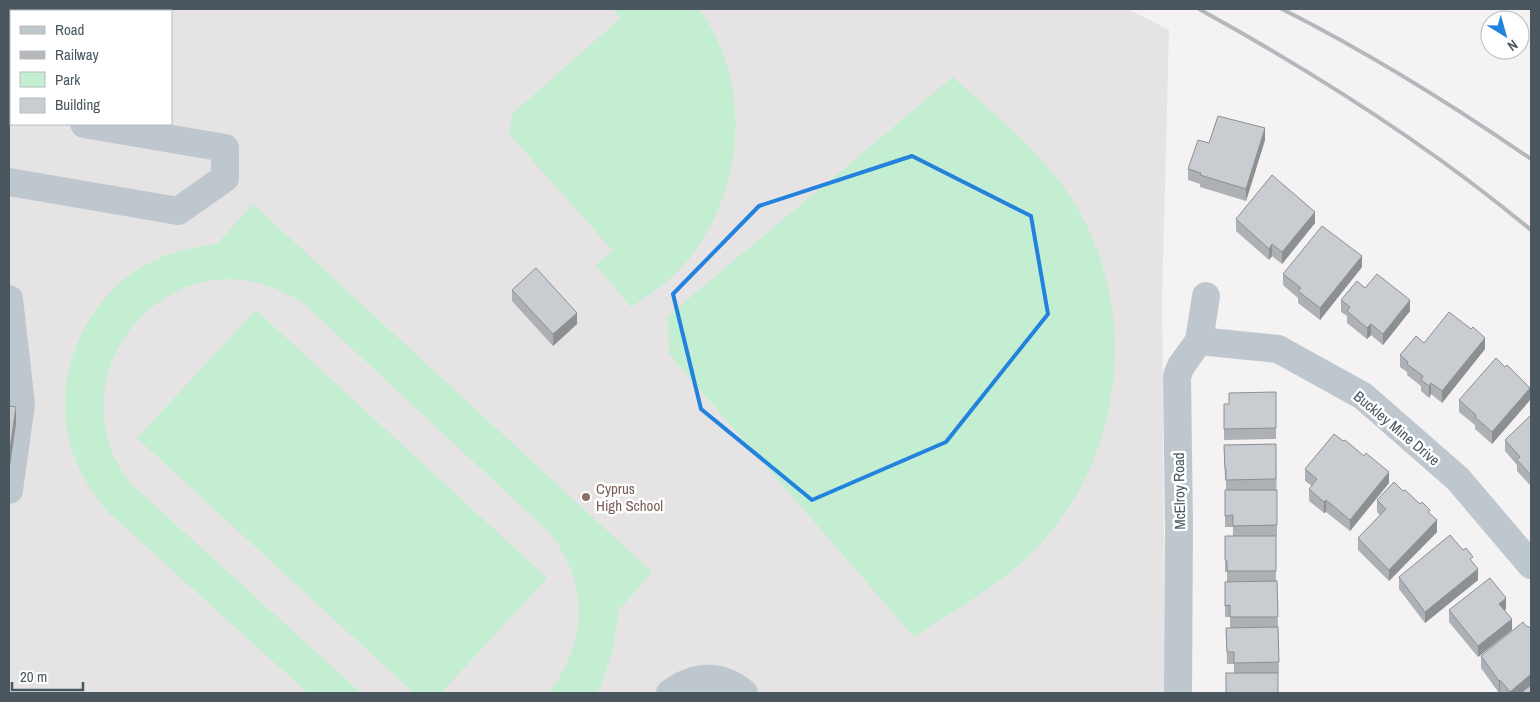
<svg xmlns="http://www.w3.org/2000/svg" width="1540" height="702" viewBox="0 0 1540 702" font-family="'Archivo Narrow',sans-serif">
	<rect width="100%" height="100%" fill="#f4f2f2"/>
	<path fill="#e5e3e4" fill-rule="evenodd" d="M9,9H1128L1169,30L1162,301L1165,693H9ZM11,11H171V124H11Z"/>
	<g fill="#c4eed1">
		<path d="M613,9H699C752,82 745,185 692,255C675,277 654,292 631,307L596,265L613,251L509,134L513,113L621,18Z"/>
		<path d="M953,77C990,111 1032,144 1063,186C1138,289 1130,437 1049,534C1013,578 961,606 914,637L669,354L668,316Z"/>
		<path d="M253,204L652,572L618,611C616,641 610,666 597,693H549C588,640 590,586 550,533L302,302C278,288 254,279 227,279C143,281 81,370 111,449C115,461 122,471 129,482L361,693H308L108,512C93,494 81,476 73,453C48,380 85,293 155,260C175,251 195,247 217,244Z"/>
		<polygon points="256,310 547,578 441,693 414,693 137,438"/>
	</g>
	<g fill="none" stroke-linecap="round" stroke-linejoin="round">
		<g stroke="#bec7ce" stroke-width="28">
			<polyline points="9,111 11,111"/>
			<polyline points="9,182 178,211 225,178 225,148 84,124"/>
			<polyline points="9,299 21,404 9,490"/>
			<polyline points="1199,341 1278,349 1363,396 1458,479 1531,565"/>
			<path d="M670,693C695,675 720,673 744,693"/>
			<polyline points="1178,693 1179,527 1177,376 1181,366 1199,341 1206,296"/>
		</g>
		<g stroke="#b4b8bc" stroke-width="4">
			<path d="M1199,9C1315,73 1429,145 1531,230"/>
			<path d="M1282,9C1369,53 1451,104 1531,159"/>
		</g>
	</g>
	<g fill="#adb0b4">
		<polygon points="1265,140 1246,201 1200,187 1200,184 1188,180 1188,169 1209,143"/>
		<polygon points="1236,219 1315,223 1282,264 1272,256 1269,260 1236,231"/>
		<polygon points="1362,267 1320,320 1298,303 1298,298 1283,285 1283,274"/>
		<polygon points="1365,288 1410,311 1383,345 1371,335 1367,339 1347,323 1347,316 1341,312 1341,300"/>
		<polygon points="512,290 577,324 553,346 512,301"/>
		<polygon points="1424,343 1485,349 1442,403 1431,394 1429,398 1421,391 1421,386 1407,375 1407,372 1400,367 1400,355"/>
		<polygon points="1276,392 1276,439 1224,440 1224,404 1229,404"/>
		<polygon points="1459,400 1530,400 1492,444 1475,429 1475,425 1459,412"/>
		<polygon points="1531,415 1531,486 1517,471 1517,465 1505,451 1505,440"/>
		<polygon points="1276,444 1277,525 1277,536 1276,536 1276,581 1277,581 1279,673 1234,673 1234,664 1227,664 1226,628 1230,628 1230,617 1225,617 1225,582 1227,582 1227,572 1225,572 1225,536 1233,536 1233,527 1225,527 1225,490 1226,490 1226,480 1225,481 1224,445"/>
		<polygon points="1305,469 1389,483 1350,531 1326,512 1324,513 1309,501 1309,489 1312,486 1305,481"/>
		<polygon points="1403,491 1430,514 1437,532 1389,581 1358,550 1358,538 1380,515 1377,512 1377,500"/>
		<polygon points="1473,563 1478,580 1425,623 1399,589 1399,577"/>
		<polygon points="1506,609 1505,610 1512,630 1478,657 1449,622 1449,610"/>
		<polygon points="1481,656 1531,693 1502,693 1500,692 1499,693 1481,668"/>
	</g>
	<g fill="#8d9092">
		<polygon points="1265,128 1265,140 1246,201 1246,189"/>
		<polygon points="1315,212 1315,223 1282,264 1282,252"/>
		<polygon points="1272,244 1272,256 1269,260 1269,249"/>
		<polygon points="1362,256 1362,267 1320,320 1320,308"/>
		<polygon points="1410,300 1410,311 1383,345 1383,334"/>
		<polygon points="577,313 577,324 553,346 553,334"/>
		<polygon points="1371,324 1371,335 1367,339 1367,328"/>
		<polygon points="1485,338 1485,349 1442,403 1442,391"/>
		<polygon points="1431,383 1431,394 1429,398 1429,386"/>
		<polygon points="1530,388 1530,400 1492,444 1492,432"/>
		<polygon points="16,407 16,424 9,473 9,456"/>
		<polygon points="1389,472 1389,483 1350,531 1350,520"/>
		<polygon points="1326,500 1326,512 1324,513 1324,502"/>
		<polygon points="1437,520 1437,532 1389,581 1389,570"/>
		<polygon points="1478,569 1478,580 1425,623 1425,612"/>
		<polygon points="1506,598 1506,609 1499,615 1499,604"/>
		<polygon points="1512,619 1512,630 1478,657 1478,646"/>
		<polygon points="1531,674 1531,686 1522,693 1510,693 1510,692"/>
		<polygon points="1500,680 1500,692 1499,693 1499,681"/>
	</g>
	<g fill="#c9cdd1" stroke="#8d9092">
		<polygon points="1218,116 1265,128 1246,189 1200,175 1201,173 1188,169 1198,140 1209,143"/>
		<polygon points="1272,175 1315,212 1282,252 1272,244 1269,249 1236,219"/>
		<polygon points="1322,226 1362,256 1320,308 1298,291 1301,288 1283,274"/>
		<polygon points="536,268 577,313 553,334 512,290"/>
		<polygon points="1377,274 1410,300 1383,334 1371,324 1367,328 1347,311 1350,307 1341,300 1357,281 1365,288"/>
		<polygon points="1449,312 1471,329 1473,327 1485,338 1442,391 1431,383 1429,386 1421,380 1423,376 1407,364 1408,362 1400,355 1416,336 1424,343"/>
		<polygon points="1496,358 1505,367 1507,365 1530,388 1492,432 1475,417 1476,415 1459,400"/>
		<polygon points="1276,392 1276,428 1224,429 1224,404 1229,404 1229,393"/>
		<polygon points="9,406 16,407 9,456"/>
		<polygon points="1531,415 1531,475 1517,460 1520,457 1505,440"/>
		<polygon points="1334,434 1343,441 1345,440 1364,456 1366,453 1389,472 1350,520 1326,500 1324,502 1309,489 1317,479 1305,469"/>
		<polygon points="1276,444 1276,479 1226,480 1226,469 1225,469 1224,445"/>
		<polygon points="1394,482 1403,491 1405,490 1420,504 1422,502 1430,510 1428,512 1437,520 1389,570 1358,538 1386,509 1377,500"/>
		<polygon points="1225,490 1277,490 1277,525 1233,526 1233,515 1225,516"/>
		<polygon points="1450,535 1463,550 1466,548 1473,557 1470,559 1478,569 1425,612 1399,577"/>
		<polygon points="1225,536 1276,536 1276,571 1227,571 1227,561 1225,560"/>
		<polygon points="1490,578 1506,598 1499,604 1512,619 1478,646 1449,610"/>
		<polygon points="1277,581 1278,617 1230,617 1230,605 1225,606 1225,582"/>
		<polygon points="1523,622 1527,627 1528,626 1531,629 1531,674 1510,692 1500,680 1499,681 1481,656"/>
		<polygon points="1278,627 1279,662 1234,663 1234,652 1227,652 1226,628"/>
		<rect x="1226" y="673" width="52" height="20"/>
		<polygon points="1531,685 1531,693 1521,693"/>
	</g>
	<path fill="none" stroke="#2282de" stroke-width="4" stroke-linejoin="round" d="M912,156L1031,216L1048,314L946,442L812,500L701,409L673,294L759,206Z"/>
	<circle fill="#8d6e63" stroke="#fff" stroke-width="2" cx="586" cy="497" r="5"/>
	<g text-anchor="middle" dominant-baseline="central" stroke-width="5" stroke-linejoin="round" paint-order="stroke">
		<g font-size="15" fill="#4a575f" stroke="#fff">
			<text transform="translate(1397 428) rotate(40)">Buckley Mine Drive</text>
			<text transform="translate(1179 491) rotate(-91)">McElroy Road</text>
		</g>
		<g font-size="15" fill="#785e54" stroke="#fff" text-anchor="start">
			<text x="596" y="488">Cyprus<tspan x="596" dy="17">High School</tspan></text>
		</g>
	</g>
	<rect width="1540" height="702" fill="none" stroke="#4a575f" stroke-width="20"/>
	<rect x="10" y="10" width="162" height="115" fill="#ffffff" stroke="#b7bcbf"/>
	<rect x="20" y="26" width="25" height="8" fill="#bec7ce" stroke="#b7bcbf"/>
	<text x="55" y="35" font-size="15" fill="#4a575f">Road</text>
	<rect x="20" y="51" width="25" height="8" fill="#b4b8bc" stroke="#b7bcbf"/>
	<text x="55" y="60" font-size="15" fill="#4a575f">Railway</text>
	<rect x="20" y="72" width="25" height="15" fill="#c4eed1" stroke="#b7bcbf"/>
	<text x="55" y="85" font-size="15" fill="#4a575f">Park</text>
	<rect x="20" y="98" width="25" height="15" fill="#c9cdd1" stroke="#b7bcbf"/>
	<text x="55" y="110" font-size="15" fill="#4a575f">Building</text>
	<g transform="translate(1505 35) rotate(143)"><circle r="24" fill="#ffffff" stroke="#b7bcbf"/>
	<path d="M0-4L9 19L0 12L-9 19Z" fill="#2282de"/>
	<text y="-8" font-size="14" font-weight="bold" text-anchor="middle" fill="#4a575f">N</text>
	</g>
	<path d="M12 682v8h71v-8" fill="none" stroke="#4a575f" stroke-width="2.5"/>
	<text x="20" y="682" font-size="15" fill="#4a575f" stroke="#ffffff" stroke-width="4" paint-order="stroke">20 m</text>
</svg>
